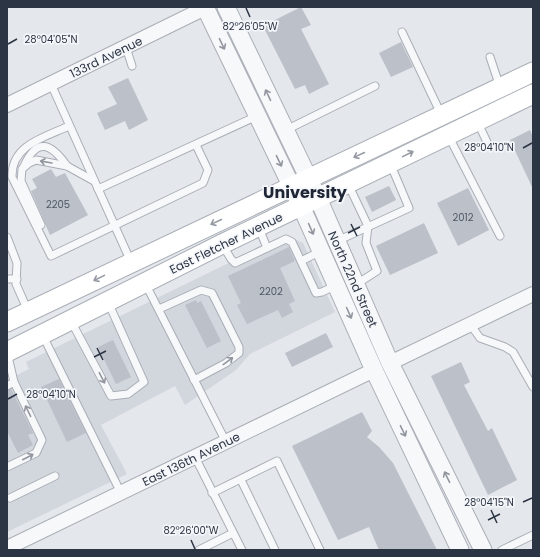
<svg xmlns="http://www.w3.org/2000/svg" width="540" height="557" viewBox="0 0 540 557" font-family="Poppins,sans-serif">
	<rect width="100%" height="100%" fill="#e4e7ec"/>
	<polygon fill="#d2d6dd" points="286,235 303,243 335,312 250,354 236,370 185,405 175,386 101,425 127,474 7,532 7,380 29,369 26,362"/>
	<g fill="#bbc0c9">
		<polygon points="301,7 311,25 301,29 329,84 309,94 305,85 295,89 263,26"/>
		<polygon points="401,42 413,67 391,77 379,53"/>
		<polygon points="128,78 148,120 129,130 125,121 105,130 97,113 117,104 108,87"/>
		<polygon points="530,130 533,137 533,189 510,140"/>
		<polygon points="51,169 56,177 65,173 88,215 50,235 31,191 37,188 32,179"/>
		<polygon points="389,186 396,200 372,212 365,197"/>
		<polygon points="468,188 489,230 458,246 437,203"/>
		<polygon points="424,223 438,253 390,275 376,246"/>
		<polygon points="289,247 295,261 280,268 295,301 289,304 293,312 282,318 278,310 247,324 237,305 241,303 228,276"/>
		<polygon points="196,300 197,303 201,301 221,341 207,348 185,305"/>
		<polygon points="326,333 333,347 292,367 285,353"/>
		<polygon points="113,340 131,377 116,384 98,347"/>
		<polygon points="461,362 470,382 464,385 488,431 492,428 517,480 488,495 431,376"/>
		<polygon points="59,379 86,433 67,442 41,387"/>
		<polygon points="11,389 33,433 28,435 33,445 18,453 7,431 7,391"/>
		<polygon points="362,412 372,431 367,437 379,447 393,463 437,550 379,550 369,527 338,540 292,446"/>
	</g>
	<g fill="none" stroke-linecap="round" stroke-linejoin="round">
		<g stroke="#a9aeb6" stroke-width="9">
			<g id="service">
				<polyline points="402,32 441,114"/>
				<polyline points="126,47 132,66"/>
				<polyline points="490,57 500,87"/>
				<polyline points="51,84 131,262"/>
				<polyline points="477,121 487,142"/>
				<path d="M69,126C45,137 11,145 12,177L51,256L203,183L208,170L196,145"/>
				<polyline points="286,130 375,86"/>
				<polyline points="448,135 500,236"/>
				<path d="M24,166C37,137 51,143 67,166"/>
				<polyline points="348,184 368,226 366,243 377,271 355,285"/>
				<polyline points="98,189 257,116"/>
				<polyline points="41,225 21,181 22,169 29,163 36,160 67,166 94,181"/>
				<polyline points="259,228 267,248"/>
				<polyline points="7,237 17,263 16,284 28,311"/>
				<polyline points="337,241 409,208 390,163"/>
				<polyline points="222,244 231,259 235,263 286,239 292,242 316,293 322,292 337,285"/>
				<polyline points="301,261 321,251"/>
				<polyline points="7,279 17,279"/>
				<polyline points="145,283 226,442"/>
				<polyline points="159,309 201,290 212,293 239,347 239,353 226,363 194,380"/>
				<polyline points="71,321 111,396 128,394 144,382 108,302"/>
				<polyline points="470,324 480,338 505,347 513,352 533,387"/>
				<polyline points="43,336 121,493"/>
				<polyline points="7,386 14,382"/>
				<polyline points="195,457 242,550"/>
				<polyline points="7,467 36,453 42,440 14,382 7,352"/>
				<polyline points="241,480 275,550"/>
				<polyline points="212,493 277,461 320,550"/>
				<polyline points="10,498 55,476"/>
				<polyline points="199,550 233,533"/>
				<polyline points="502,550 533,535"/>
			</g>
		</g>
		<g stroke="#a9aeb6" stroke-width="16">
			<g id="minor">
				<polyline points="7,105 205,8"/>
				<polyline points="390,363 533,294"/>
				<polyline points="7,548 374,370"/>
			</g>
		</g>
		<g stroke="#a9aeb6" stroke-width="19">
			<g id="tertiary">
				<polyline points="205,7 301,206 374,370 460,550"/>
				<polyline points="226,7 318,198 390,363 483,550"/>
			</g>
		</g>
		<g stroke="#a9aeb6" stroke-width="21">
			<g id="secondary">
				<polyline points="7,322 533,72"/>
				<polyline points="7,352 222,244 533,94"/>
			</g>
		</g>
		<use href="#service" stroke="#f7f8fa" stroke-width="7"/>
		<use href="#minor" stroke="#f7f8fa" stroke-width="14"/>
		<use href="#tertiary" stroke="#f7f8fa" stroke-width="17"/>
		<use href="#secondary" stroke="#fff" stroke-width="19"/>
	</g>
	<defs><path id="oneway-shaft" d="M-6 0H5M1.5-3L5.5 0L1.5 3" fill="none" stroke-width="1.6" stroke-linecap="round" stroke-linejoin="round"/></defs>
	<g stroke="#92969f">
		<use href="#oneway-shaft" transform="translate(222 44) rotate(64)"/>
		<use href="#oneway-shaft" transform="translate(268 95) rotate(-115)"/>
		<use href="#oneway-shaft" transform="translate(279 161) rotate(64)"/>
		<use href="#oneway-shaft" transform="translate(46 162) rotate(-170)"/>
		<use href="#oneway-shaft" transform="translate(311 229) rotate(66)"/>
		<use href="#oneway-shaft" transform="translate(349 313) rotate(66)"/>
		<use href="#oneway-shaft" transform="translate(228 361) rotate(-36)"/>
		<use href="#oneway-shaft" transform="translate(102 378) rotate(63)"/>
		<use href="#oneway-shaft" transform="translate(28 411) rotate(-116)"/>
		<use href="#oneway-shaft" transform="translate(403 431) rotate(64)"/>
		<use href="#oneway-shaft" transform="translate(28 457) rotate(-27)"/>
		<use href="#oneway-shaft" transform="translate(447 477) rotate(-116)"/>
	</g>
	<g stroke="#969aa2">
		<use href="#oneway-shaft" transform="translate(408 154) rotate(-26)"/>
		<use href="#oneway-shaft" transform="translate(359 155) rotate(155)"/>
		<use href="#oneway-shaft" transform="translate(216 222) rotate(155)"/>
		<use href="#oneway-shaft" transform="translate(99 278) rotate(154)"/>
	</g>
	<path fill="none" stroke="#2c3544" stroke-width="1.5" d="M246,8L250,17M8,44L17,39M523,148L532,143M351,224L357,236M348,233L360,227M97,348L103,360M94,357L106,351M8,399L17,394M523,502L532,498M491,510L497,523M488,520L500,514M191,540L195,549"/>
	<g text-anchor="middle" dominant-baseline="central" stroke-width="3.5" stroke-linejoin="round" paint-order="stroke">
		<g font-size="10" fill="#505865">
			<text x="58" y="204">2205</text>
			<text x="463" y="217">2012</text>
			<text x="271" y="291">2202</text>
		</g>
		<g font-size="12" fill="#2c3544" stroke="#f4f6f9">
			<text transform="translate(106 57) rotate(-26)">133rd Avenue</text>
			<text transform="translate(226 243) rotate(-26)">East Fletcher Avenue</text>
			<text transform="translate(353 279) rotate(66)">North 22nd Street</text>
			<text transform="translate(191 459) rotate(-26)">East 136th Avenue</text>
		</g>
		<g font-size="16" font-weight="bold" fill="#1e2635" stroke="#f4f6f9">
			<text x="305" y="192">University</text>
		</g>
	</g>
	<g font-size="10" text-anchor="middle" fill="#2c3544" stroke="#f4f6f9" stroke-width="3.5" stroke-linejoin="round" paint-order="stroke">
		<text x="250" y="30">82°26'05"W</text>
		<text x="51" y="43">28°04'05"N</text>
		<text x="489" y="151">28°04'10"N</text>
		<text x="51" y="398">28°04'10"N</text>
		<text x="489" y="506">28°04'15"N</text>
		<text x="191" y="534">82°26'00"W</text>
	</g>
	<rect width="540" height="557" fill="none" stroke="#2c3544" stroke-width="16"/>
</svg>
